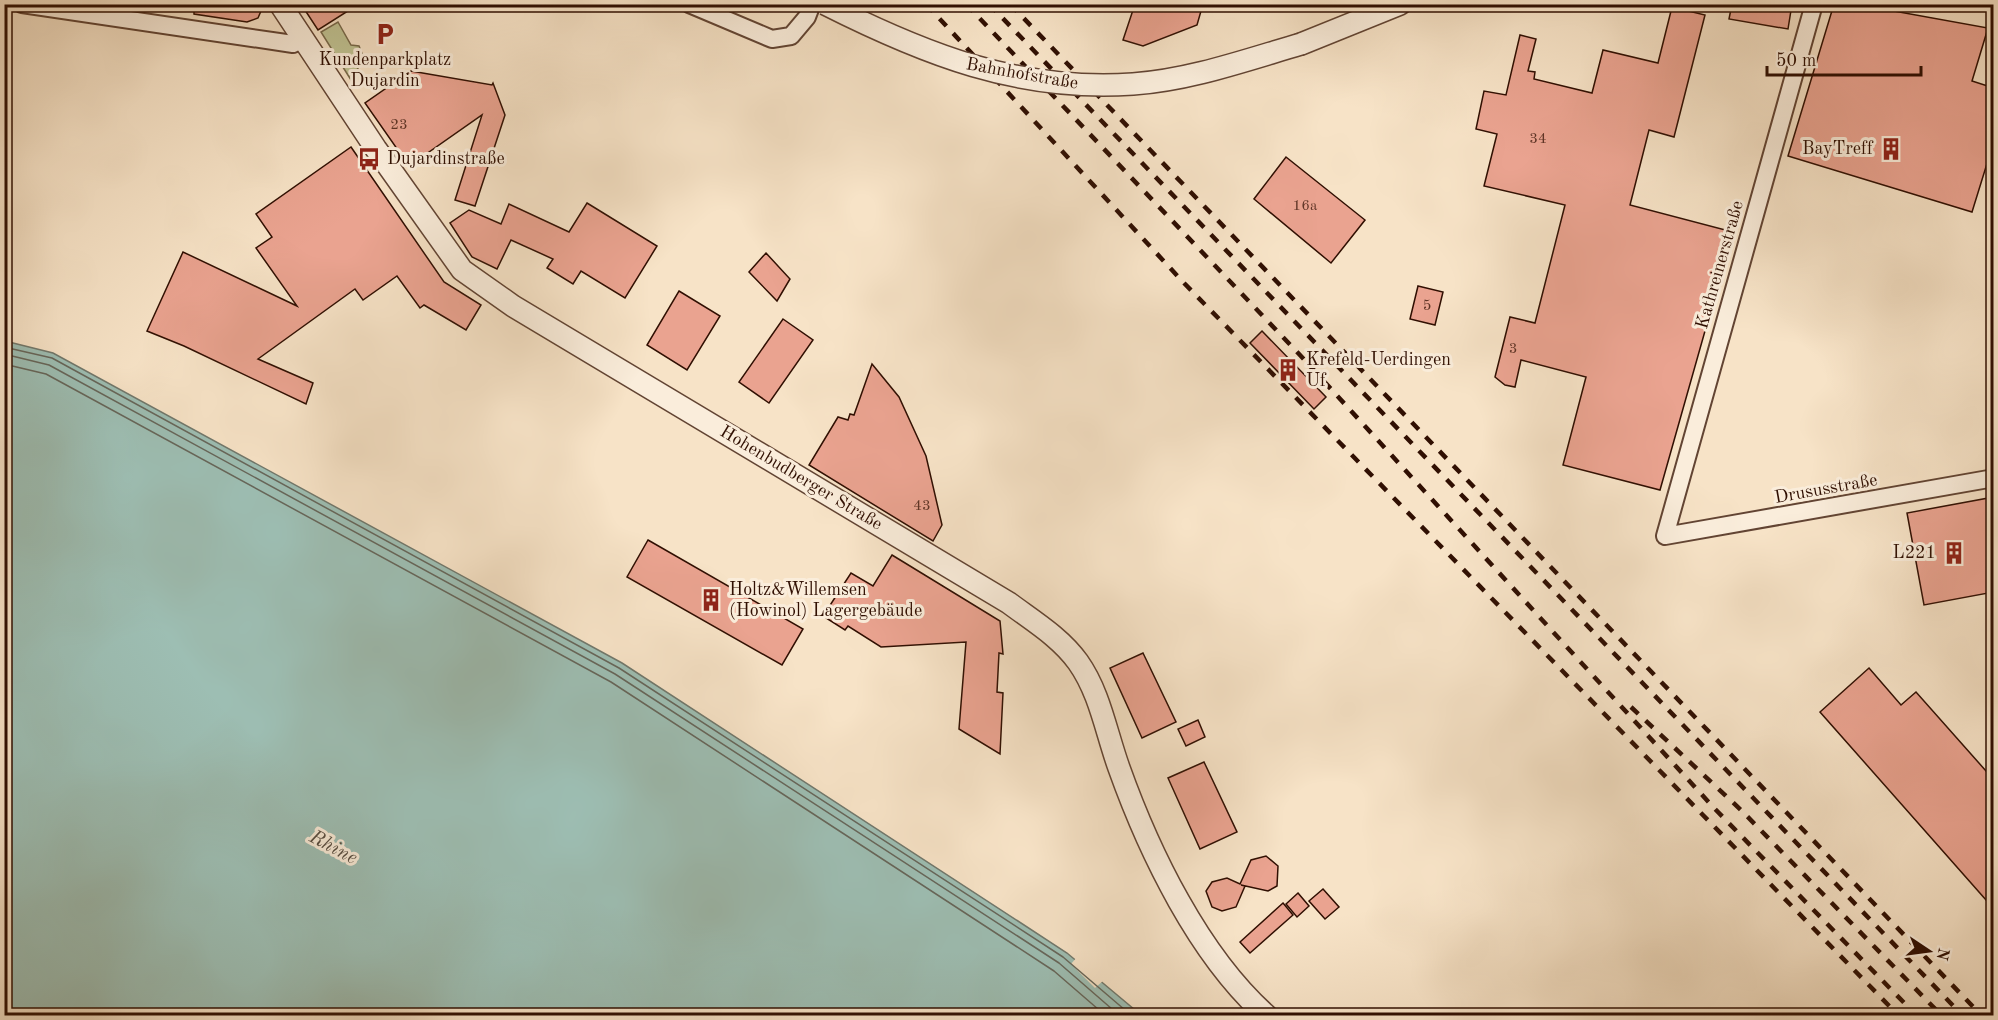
<svg xmlns="http://www.w3.org/2000/svg" width="1998" height="1020" viewBox="0 0 1998 1020" font-family="'Old Standard TT',serif">
	<rect width="100%" height="100%" fill="#f7e3c7"/>
	<filter id="stains"><feTurbulence type="fractalNoise" baseFrequency=".00333" numOctaves="4"/><feColorMatrix values="0 0 0 0 .2 0 0 0 0 .09 0 0 0 0 .02 0 0 0 .5 -.17"/></filter>
	<radialGradient id="worn" r=".72"><stop offset=".6" stop-color="#630" stop-opacity="0"/><stop offset="1" stop-color="#630" stop-opacity=".3"/></radialGradient>
	<polygon fill="#c0c393" stroke="#78694a" stroke-width="1.5" points="338,22 351,45 359,46 364,58 351,80 321,32"/>
	<polygon fill="#9dbeb3" stroke="#71786c" stroke-width="1.5" points="5,341 53,353 622,663 1067,953 1141,1015 5,1016"/>
	<polygon fill="#f7e3c7" points="1077,957 1104,980 1095,988 1071,964"/>
	<g fill="none" stroke-linecap="round" stroke-linejoin="round">
		<g stroke="#66665a" stroke-width="1.5">
			<polyline points="4,347 52,358 619,668 1063,957 1132,1016"/>
			<polyline points="4,354 49,365 615,674 1059,963 1120,1016"/>
			<polyline points="4,364 46,374 611,682 1054,971 1106,1016"/>
		</g>
	</g>
	<g fill="#eaa390" stroke="#300f02" stroke-width="1.5">
		<polygon points="194,4 264,4 258,18 247,22 194,14"/>
		<polygon points="301,4 359,4 318,30"/>
		<polygon points="1135,4 1203,4 1197,25 1143,46 1123,40"/>
		<polygon points="1732,4 1792,4 1788,29 1729,19"/>
		<polygon points="1834,4 1855,4 1988,28 1972,81 1994,88 1994,141 1972,212 1788,156"/>
		<polygon points="1672,7 1705,15 1674,137 1649,130 1630,205 1733,232 1660,490 1563,465 1586,377 1521,360 1515,387 1505,385 1495,377 1510,317 1535,323 1565,205 1484,186 1497,134 1476,129 1484,91 1506,95 1520,35 1536,39 1528,71 1535,72 1534,79 1592,93 1603,50 1658,63"/>
		<polygon points="411,71 492,85 493,83 505,115 475,206 455,200 482,115 409,166 365,103"/>
		<polygon points="351,147 444,282 481,305 466,330 424,305 420,308 397,276 363,300 355,289 258,359 313,383 306,404 184,346 147,331 183,252 297,306 256,248 272,237 256,214"/>
		<polygon points="1286,157 1365,220 1331,263 1254,199"/>
		<polygon points="587,203 657,246 625,298 581,271 573,284 547,268 553,259 511,240 497,269 472,257 450,223 469,210 501,224 509,204 569,232"/>
		<polygon points="766,253 790,279 777,301 749,272"/>
		<polygon points="1418,286 1443,292 1435,325 1410,319"/>
		<polygon points="679,291 720,316 687,370 647,345"/>
		<polygon points="783,319 813,340 769,403 739,382"/>
		<polygon points="1262,331 1326,397 1314,409 1250,343"/>
		<polygon points="872,364 899,397 926,456 942,525 933,541 809,465 838,417 848,420 850,414 854,415"/>
		<polygon points="1994,497 1994,592 1924,605 1907,513"/>
		<polygon points="648,540 803,629 782,665 627,577"/>
		<polygon points="892,555 1000,621 1003,654 999,653 997,692 1003,693 1000,754 959,729 966,642 881,647 848,626 845,630 823,616 851,573 873,586"/>
		<polygon points="1143,653 1176,722 1142,738 1110,668"/>
		<polygon points="1869,668 1901,705 1916,692 1994,780 1994,909 1820,712"/>
		<polygon points="1198,720 1205,737 1186,746 1178,729"/>
		<polygon points="1204,762 1237,832 1200,849 1168,778"/>
		<polygon points="1266,856 1278,866 1277,886 1268,891 1241,885 1245,886 1236,907 1222,911 1212,907 1206,891 1212,882 1227,878 1240,884 1251,860"/>
		<polygon points="1323,889 1339,907 1325,919 1309,901"/>
		<polygon points="1298,893 1309,906 1297,917 1286,904"/>
		<polygon points="1283,903 1293,915 1250,953 1240,942"/>
	</g>
	<g fill="none" stroke-linecap="round" stroke-linejoin="round">
		<g stroke="#624433" stroke-width="20">
			<g id="minor">
				<polyline points="22,4 293,44 303,39"/>
				<polyline points="689,4 772,39 791,36 807,17 812,4"/>
				<polyline points="1814,4 1665,536 1994,478"/>
			</g>
		</g>
		<g stroke="#624433" stroke-width="24">
			<g id="tertiary">
				<path d="M280,4L376,149L462,270L513,306L1009,603C1033,621 1060,637 1078,662C1100,693 1106,732 1119,768C1149,852 1199,956 1267,1016"/>
				<polyline points="1301,44 1400,4"/>
			</g>
		</g>
		<use href="#minor" stroke="#faeddb" stroke-width="16"/>
		<use href="#tertiary" stroke="#faeddb" stroke-width="21"/>
		<g stroke="#300f02" stroke-width="4.5" stroke-dasharray="10 10" stroke-linecap="butt">
			<polyline points="926,4 1184,283 1899,1016"/>
			<polyline points="966,4 1299,354 1715,809 1917,1016"/>
			<polyline points="989,4 1963,1016"/>
			<polyline points="1010,4 1982,1016"/>
			<polyline points="1631,707 1741,810 1942,1016"/>
		</g>
		<g stroke="#624433" stroke-width="24" stroke-linecap="butt">
			<path id="tertiary-bridge" d="M825,4C924,54 1019,92 1133,84C1190,80 1246,60 1301,44"/>
		</g>
		<use href="#tertiary-bridge" stroke="#faeddb" stroke-width="21"/>
	</g>
	<defs>
		<g id="parking-bare" transform="scale(1.8)"><path d="M-3.5-5.5H1a3.5 3.5 0 0 1 0 7H-1V5.5H-3.5ZM-1-3.4V-.6H.8a1.4 1.4 0 0 0 0-2.8Z" fill="#8f2418" stroke="#faeddb" stroke-width="2.5" paint-order="stroke"/></g>
		<g id="building-bare" transform="scale(1.8)"><path d="M-4-6H4V6H1V3H-1V6H-4ZM-2.5-4.3h1.7v1.8h-1.7ZM.8-4.3h1.7v1.8H.8ZM-2.5-1h1.7V.8h-1.7ZM.8-1h1.7V.8H.8Z" fill="#8f2418" stroke="#faeddb" stroke-width="2.5" paint-order="stroke"/></g>
		<g id="bus-bare" transform="scale(1.8)"><path d="M-5-6H5V4H4V6H2V4H-2V6H-4V4H-5ZM-3.5-4V0h7V-4ZM-3.5 1.2v1.5H-2V1.2ZM2 1.2v1.5H3.5V1.2Z" fill="#8f2418" stroke="#faeddb" stroke-width="2.5" paint-order="stroke"/></g>
	</defs>
	<g fill-rule="evenodd">
		<use href="#parking-bare" x="385" y="34"/>
		<use href="#building-bare" x="1891" y="149"/>
		<use href="#bus-bare" x="369" y="159"/>
		<use href="#building-bare" x="1288" y="370"/>
		<use href="#building-bare" x="1954" y="553"/>
		<use href="#building-bare" x="711" y="600"/>
	</g>
	<g text-anchor="middle" dominant-baseline="central" stroke-width="6" stroke-linejoin="round" paint-order="stroke">
		<g font-size="15" fill="#5e3426">
			<text x="399" y="125">23</text>
			<text x="1538" y="139">34</text>
			<text x="1305" y="206">16a</text>
			<text x="1427" y="306">5</text>
			<text x="1513" y="349">3</text>
			<text x="922" y="506">43</text>
		</g>
		<g font-size="18" fill="#300f02" stroke="#faeddb" text-anchor="start">
			<text x="385" y="60" text-anchor="middle">Kundenparkplatz<tspan x="385" dy="21">Dujardin</tspan></text>
			<text x="1873" y="149" text-anchor="end">BayTreff</text>
			<text x="387" y="159">Dujardinstraße</text>
			<text x="1306" y="360">Krefeld-Uerdingen<tspan x="1306" dy="21">Uf</tspan></text>
			<text x="1936" y="553" text-anchor="end">L221</text>
			<text x="729" y="590">Holtz&amp;Willemsen<tspan x="729" dy="21">(Howinol) Lagergebäude</tspan></text>
		</g>
		<g font-size="18" fill="#300f02" stroke="#faeddb">
			<text transform="translate(1022 74) rotate(10)">Bahnhofstraße</text>
			<text transform="translate(1720 265) rotate(-74)">Kathreinerstraße</text>
			<text transform="translate(801 478) rotate(31)">Hohenbudberger Straße</text>
			<text transform="translate(1826 489) rotate(-10)">Drususstraße</text>
		</g>
		<g font-size="20" font-style="italic" fill="#564c40" stroke="#faeddb">
			<text transform="translate(333 848) rotate(28)">Rhine</text>
		</g>
	</g>
	<rect width="1998" height="1020" fill="none" stroke="#f7e3c7" stroke-width="24"/>
	<rect x="6" y="6" width="1986" height="1008" fill="none" stroke="#300f02" stroke-width="3"/>
	<rect x="12" y="12" width="1974" height="996" fill="none" stroke="#300f02" stroke-width="1.5"/>
	<g transform="translate(1929 951) rotate(103)" stroke="#faeddb" stroke-width="4.5" paint-order="stroke">
	<path d="M0-4.5L10 22L0 15L-10 22Z" fill="#300f02"/>
	<text y="-9" font-size="16" font-weight="bold" text-anchor="middle" fill="#300f02">N</text>
	</g>
	<path d="M1767 66v9h154v-9" fill="none" stroke="#300f02" stroke-width="3"/>
	<text x="1776" y="66" font-size="18" fill="#300f02" stroke="#faeddb" stroke-width="4.5" paint-order="stroke">50 m</text>
	<rect width="100%" height="100%" filter="url(#stains)"/>
	<rect width="100%" height="100%" fill="url(#worn)"/>
</svg>
